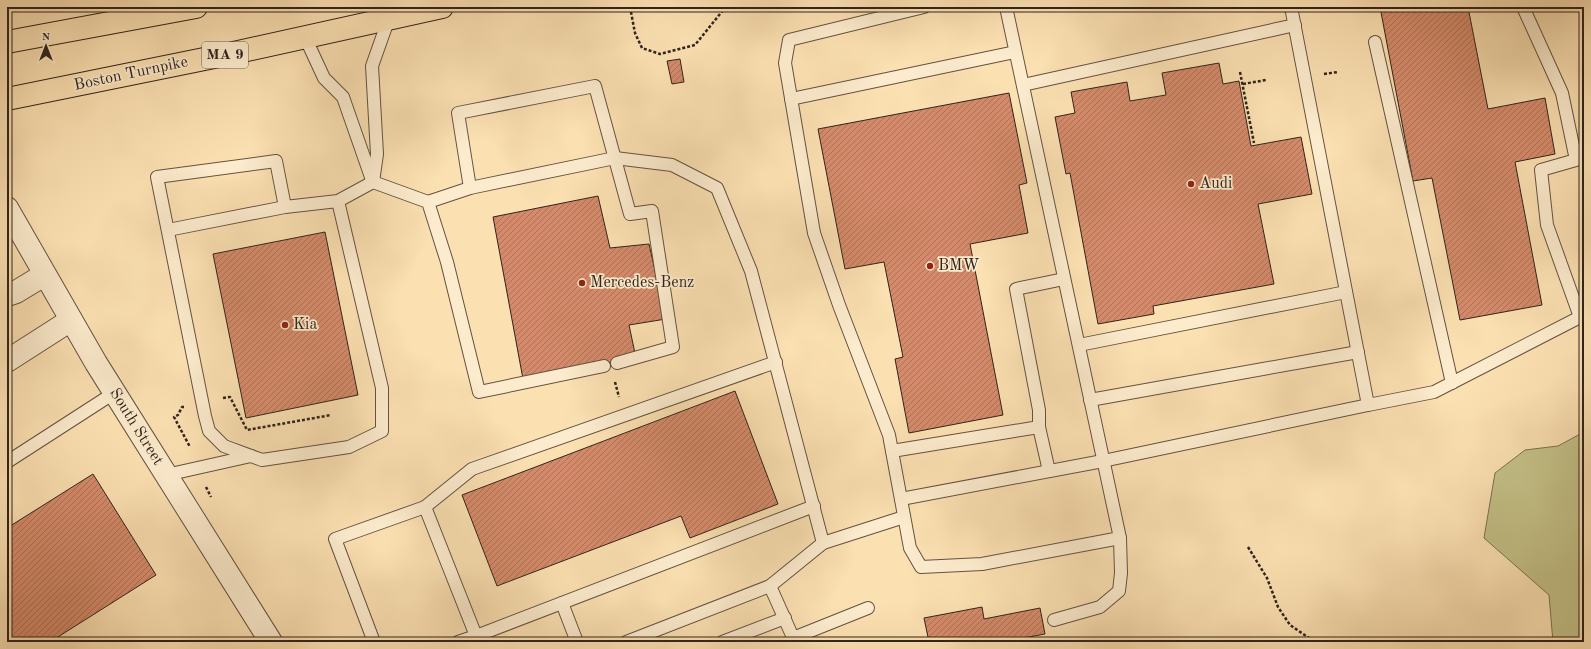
<svg xmlns="http://www.w3.org/2000/svg" width="1591" height="649" viewBox="0 0 1591 649" font-family="'Old Standard TT',serif">
	<defs>
		<pattern id="building-hatch" width="6" height="6" patternUnits="userSpaceOnUse"><rect width="6" height="6" fill="#d58b6b"/><path d="M-1 1l2-2M0 6l6-6M5 7l2-2" fill="none" stroke="#ad7157"/></pattern>
	</defs>
	<rect width="100%" height="100%" fill="#fbe0b2"/>
	<filter id="stains"><feTurbulence type="fractalNoise" baseFrequency=".005" numOctaves="4"/><feColorMatrix values="0 0 0 0 .2 0 0 0 0 .09 0 0 0 0 .02 0 0 0 .5 -.17"/></filter>
	<radialGradient id="worn" r=".72"><stop offset=".6" stop-color="#630" stop-opacity="0"/><stop offset="1" stop-color="#630" stop-opacity=".3"/></radialGradient>
	<polygon fill="#c4c188" stroke="#7a7252" points="1584,432 1584,642 1553,642 1549,595 1484,538 1495,473 1525,450 1558,446"/>
	<g fill="url(#building-hatch)" stroke="#30231c">
		<polygon points="1380,7 1468,7 1488,109 1545,98 1555,154 1515,162 1542,305 1460,320 1432,178 1413,181"/>
		<polygon points="680,59 684,82 672,84 667,61"/>
		<polygon points="1219,63 1223,84 1239,81 1251,146 1301,137 1312,194 1258,204 1274,284 1153,306 1154,314 1098,324 1070,173 1066,174 1055,117 1075,113 1071,92 1127,82 1130,101 1166,95 1162,73"/>
		<polygon points="1009,93 1027,183 1019,185 1028,233 970,244 1003,415 909,433 895,359 903,357 884,262 845,269 818,129"/>
		<polygon points="598,196 610,248 649,244 666,319 629,325 636,358 523,379 493,217"/>
		<polygon points="325,232 358,395 246,418 213,254"/>
		<polygon points="735,391 778,504 690,538 681,516 497,586 462,495"/>
		<polygon points="93,474 156,575 50,642 7,642 7,528"/>
		<polygon points="982,607 984,619 1040,608 1045,634 1002,642 929,642 924,618"/>
	</g>
	<g fill="none" stroke-linecap="round" stroke-linejoin="round">
		<g stroke="#635242" stroke-width="14">
			<g id="service">
				<polyline points="924,7 789,40 785,63 814,233 839,305 889,435 910,548 921,567 982,564 1120,538 1006,7"/>
				<polyline points="1291,7 1368,405 1434,392 1584,315"/>
				<polyline points="1523,7 1562,93 1576,160 1541,170 1547,225 1580,317"/>
				<polyline points="305,37 324,78 343,97 372,180"/>
				<polyline points="1375,42 1452,383"/>
				<polyline points="1023,85 1295,25"/>
				<polyline points="791,99 1015,52"/>
				<polyline points="373,182 377,154 372,66 389,18"/>
				<polyline points="470,188 615,158 672,165 717,188 751,271 823,543 904,517"/>
				<polyline points="338,201 382,388 382,431 349,447 262,460 224,446 209,431 205,416 157,177 276,161 285,207 338,201 373,182 428,202 447,262 479,392 604,366"/>
				<polyline points="428,202 470,188 458,113 595,86 630,214 652,211 673,347 617,363"/>
				<polyline points="168,230 285,207"/>
				<polyline points="1079,345 1346,292"/>
				<polyline points="1090,400 1358,352"/>
				<polyline points="1039,427 1049,471"/>
				<polyline points="892,451 1039,427 1039,410 1016,289 1064,279"/>
				<polyline points="7,462 114,393"/>
				<polyline points="166,475 251,456"/>
				<polyline points="901,499 1103,461 1368,405"/>
				<polyline points="425,507 472,469 776,362"/>
				<polyline points="770,586 795,642"/>
				<polyline points="562,603 577,642"/>
				<polyline points="1054,620 1100,607 1119,591 1121,573 1120,538"/>
				<polyline points="793,638 868,608"/>
				<polyline points="374,642 335,539 425,507 476,636 814,506"/>
				<polyline points="458,642 476,636"/>
				<polyline points="626,642 770,586 823,543"/>
				<polyline points="722,642 785,618"/>
			</g>
		</g>
		<g stroke="#635242" stroke-width="24">
			<g id="minor">
				<polyline points="7,295 16,292 44,275"/>
				<polyline points="7,361 71,320"/>
			</g>
		</g>
		<g stroke="#635242" stroke-width="24">
			<polyline id="tertiary" points="7,208 96,363 271,642"/>
		</g>
		<g stroke="#30231c" stroke-width="24">
			<g id="trunk">
				<polyline points="7,42 196,7"/>
				<polyline points="7,99 229,54 442,7"/>
			</g>
		</g>
		<g stroke="#30231c" stroke-width="2.5" stroke-dasharray="3 2" stroke-linecap="butt">
			<polyline points="630,7 635,33 642,48 660,54 695,45 724,9"/>
			<polyline points="1240,72 1254,143"/>
			<polyline points="1324,74 1338,72"/>
			<polyline points="1243,84 1266,80"/>
			<polyline points="615,382 619,397"/>
			<polyline points="223,398 230,397 247,430 331,415"/>
			<polyline points="184,407 182,407 178,415 174,417 190,447"/>
			<polyline points="206,487 211,497"/>
			<polyline points="1248,547 1267,578 1278,607 1290,625 1315,642"/>
		</g>
		<use href="#service" stroke="#fcebcd" stroke-width="12"/>
		<use href="#minor" stroke="#fcebcd" stroke-width="22"/>
		<use href="#tertiary" stroke="#fcebcd" stroke-width="22"/>
		<use href="#trunk" stroke="#fbe0b2" stroke-width="22"/>
	</g>
	<g fill="#8f2418" stroke="#fcebcd" stroke-width="1.5">
		<circle cx="1191" cy="184" r="4"/>
		<circle cx="930" cy="266" r="4"/>
		<circle cx="582" cy="283" r="4"/>
		<circle cx="285" cy="325" r="4"/>
	</g>
	<g text-anchor="middle" dominant-baseline="central" stroke-width="3.5" stroke-linejoin="round" paint-order="stroke">
		<rect fill="#fcebcd" stroke="#6d5f51" stroke-width="1" x="202" y="42" width="46" height="26" rx="3"/>
		<g font-size="15" font-weight="bold" fill="#30231c">
			<text x="225" y="55">MA 9</text>
		</g>
		<g font-size="16" fill="#30231c" stroke="#fcebcd">
			<text transform="translate(131 74) rotate(-12)">Boston Turnpike</text>
			<text transform="translate(136 427) rotate(58)">South Street</text>
		</g>
		<g font-size="16" fill="#30231c" stroke="#fcebcd" text-anchor="start">
			<text x="1199" y="184">Audi</text>
			<text x="938" y="266">BMW</text>
			<text x="590" y="283">Mercedes-Benz</text>
			<text x="293" y="325">Kia</text>
		</g>
	</g>
	<rect width="1591" height="649" fill="none" stroke="#fbe0b2" stroke-width="24"/>
	<rect x="8" y="8" width="1575" height="633" fill="none" stroke="#30231c" stroke-width="2"/>
	<rect x="12" y="12" width="1567" height="625" fill="none" stroke="#30231c"/>
	<g transform="translate(46 46)" stroke="#fcebcd" stroke-width="3" paint-order="stroke">
	<path d="M0-3L7 15L0 10L-7 15Z" fill="#30231c"/>
	<text y="-6" font-size="11" font-weight="bold" text-anchor="middle" fill="#30231c">N</text>
	</g>
	<rect width="100%" height="100%" filter="url(#stains)"/>
	<rect width="100%" height="100%" fill="url(#worn)"/>
</svg>
